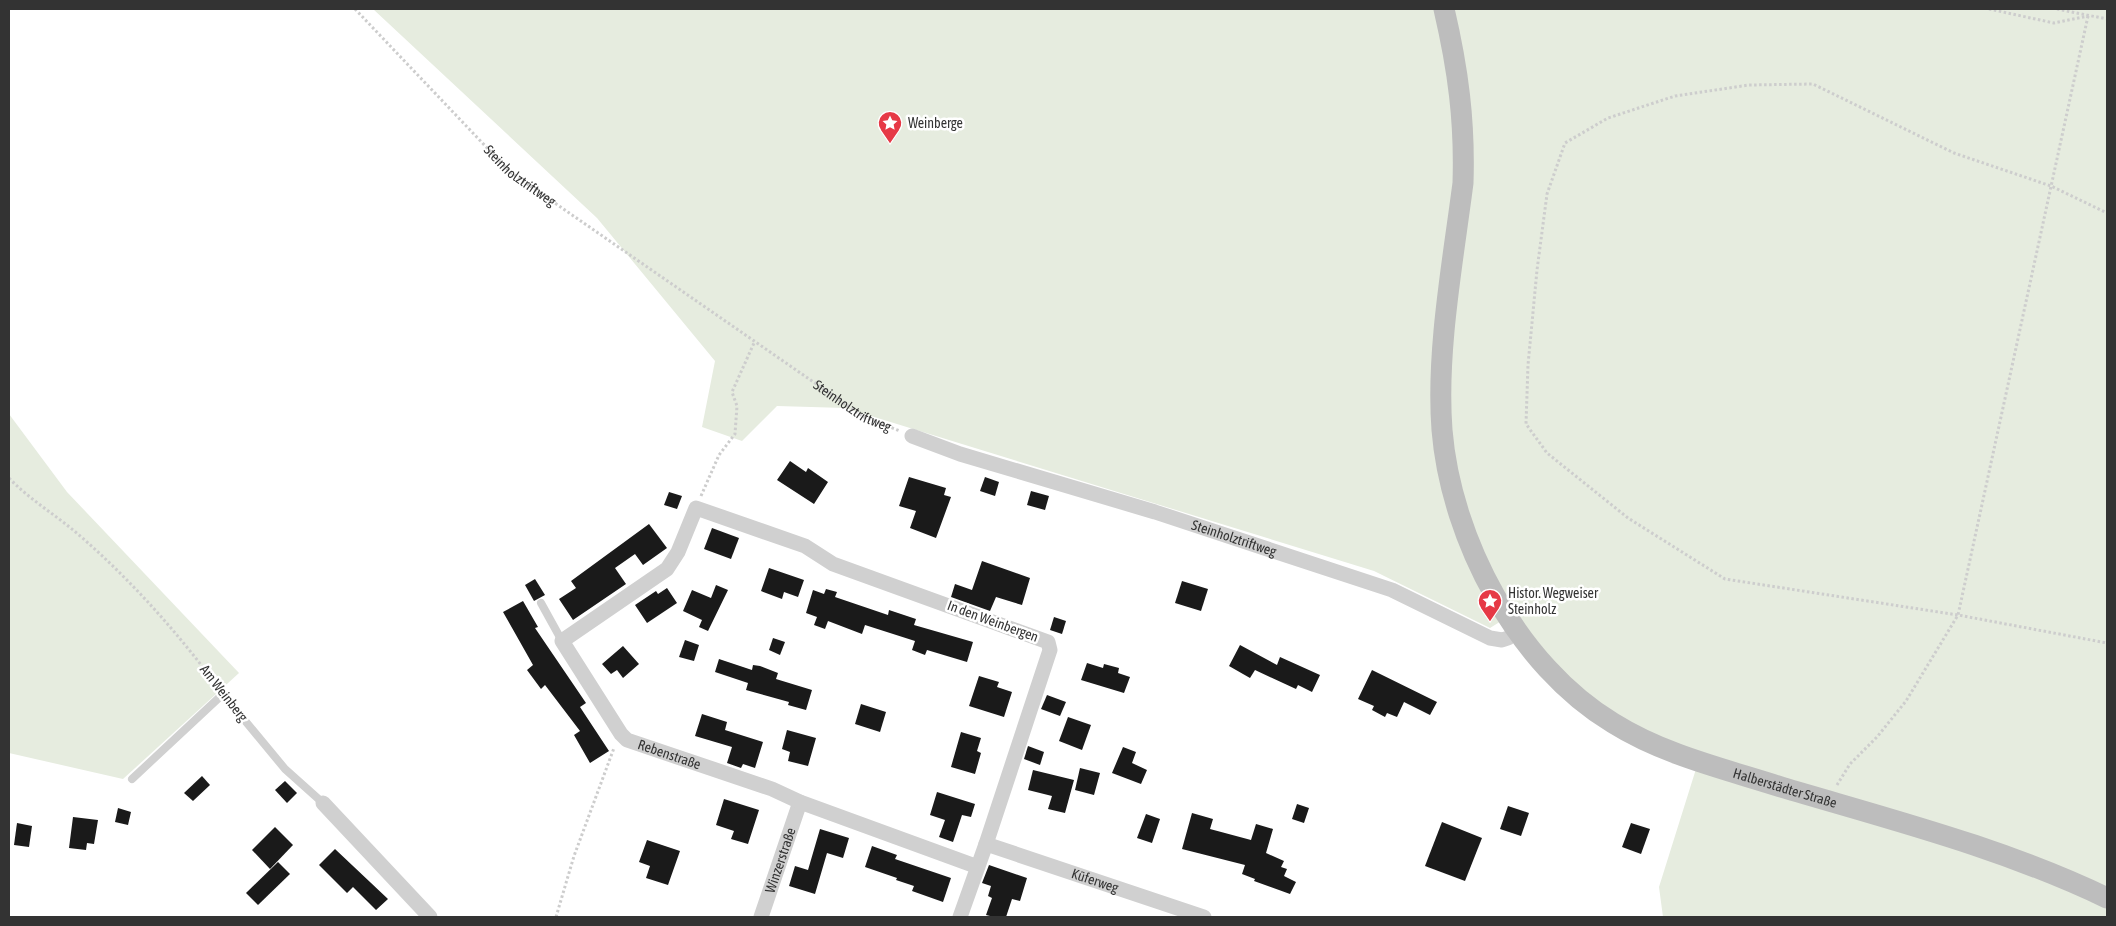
<svg xmlns="http://www.w3.org/2000/svg" width="2116" height="926" viewBox="0 0 2116 926" font-family="'Asap Condensed',sans-serif">
	<rect width="100%" height="100%" fill="#fff"/>
	<g fill="#e6ecdf">
		<path d="M373,9H2107V917H1663L1659,887L1701,753C1653,735 1604,716 1567,680C1548,662 1530,633 1514,613L1490,628L1374,571L845,408L777,406L742,441L702,427L715,361L597,218Z"/>
		<polygon points="9,414 67,492 239,673 123,779 9,753"/>
	</g>
	<g fill="#1a1a1a">
		<polygon points="790,461 806,472 808,468 828,482 814,504 777,480"/>
		<polygon points="909,477 946,488 944,495 951,497 936,538 910,528 916,511 899,506"/>
		<polygon points="985,477 999,482 995,496 980,491"/>
		<polygon points="1031,491 1049,496 1045,510 1027,505"/>
		<polygon points="669,492 682,496 677,509 664,505"/>
		<polygon points="649,524 667,548 643,565 635,554 615,568 626,584 573,620 559,599 576,588 571,581"/>
		<polygon points="712,528 739,538 731,559 704,549"/>
		<polygon points="982,561 1030,578 1022,605 996,597 990,611 951,597 955,584 972,590"/>
		<polygon points="769,568 804,580 798,597 784,592 782,599 761,591"/>
		<polygon points="535,579 545,595 534,601 525,585"/>
		<polygon points="1182,581 1208,589 1201,611 1175,603"/>
		<polygon points="716,585 728,590 708,631 699,627 702,620 683,611 692,590 711,598"/>
		<polygon points="667,588 677,603 647,623 635,605 656,591 658,594"/>
		<polygon points="826,589 837,592 835,597 888,615 889,610 916,619 914,625 973,642 967,662 927,650 925,655 912,650 915,641 865,625 862,634 828,621 825,629 814,625 817,617 806,613 813,590 824,594"/>
		<polygon points="523,601 538,627 535,628 586,703 580,707 609,751 590,763 574,735 580,731 545,685 541,689 527,670 533,665 503,612"/>
		<polygon points="1054,617 1066,621 1062,634 1050,630"/>
		<polygon points="773,638 785,642 780,655 769,650"/>
		<polygon points="685,640 699,645 694,661 679,657"/>
		<polygon points="1240,645 1277,665 1280,657 1320,675 1312,692 1298,685 1296,689 1255,670 1250,678 1229,666"/>
		<polygon points="623,646 639,664 623,678 617,670 611,674 602,664"/>
		<polygon points="719,659 752,670 753,665 760,666 778,673 776,679 812,690 806,710 788,705 789,702 746,690 748,683 715,672"/>
		<polygon points="1087,663 1103,668 1104,664 1119,668 1118,673 1130,677 1124,693 1081,680"/>
		<polygon points="1372,670 1437,702 1430,715 1404,702 1397,717 1387,713 1385,717 1372,710 1374,706 1358,699"/>
		<polygon points="979,676 999,682 997,687 1012,692 1004,717 969,706"/>
		<polygon points="1047,695 1066,702 1060,716 1041,709"/>
		<polygon points="861,704 886,712 880,732 855,724"/>
		<polygon points="702,714 727,722 725,730 763,742 755,768 743,764 741,768 727,763 732,747 695,736"/>
		<polygon points="1068,717 1091,725 1082,750 1059,741"/>
		<polygon points="787,730 816,738 808,766 788,761 790,752 782,749"/>
		<polygon points="961,732 981,738 977,751 981,753 975,774 951,767"/>
		<polygon points="1028,746 1044,752 1040,765 1024,759"/>
		<polygon points="1123,747 1136,752 1132,763 1147,770 1141,784 1112,773"/>
		<polygon points="1080,768 1100,773 1094,795 1075,790"/>
		<polygon points="1033,770 1074,780 1065,813 1048,809 1052,796 1028,790"/>
		<polygon points="202,776 210,785 193,801 184,793"/>
		<polygon points="285,781 297,793 287,803 275,790"/>
		<polygon points="937,792 975,804 971,817 962,815 953,842 939,837 945,820 930,815"/>
		<polygon points="724,799 759,810 748,844 731,839 734,831 716,825"/>
		<polygon points="1297,804 1309,808 1304,823 1292,819"/>
		<polygon points="1508,806 1529,813 1521,836 1500,829"/>
		<polygon points="118,808 131,812 128,825 115,822"/>
		<polygon points="1192,813 1213,819 1210,829 1251,840 1256,824 1273,829 1266,853 1284,861 1281,867 1287,869 1284,876 1296,882 1290,894 1254,881 1255,879 1242,874 1245,865 1182,849"/>
		<polygon points="1146,814 1160,819 1152,843 1137,838"/>
		<polygon points="73,817 98,820 94,844 87,843 86,850 69,848"/>
		<polygon points="1442,822 1482,838 1465,881 1425,866"/>
		<polygon points="17,823 32,826 29,847 14,845"/>
		<polygon points="1631,823 1650,829 1641,854 1622,847"/>
		<polygon points="275,827 293,845 270,869 252,850"/>
		<polygon points="820,829 849,838 843,858 827,853 815,894 789,886 795,866 808,870"/>
		<polygon points="647,840 680,851 668,885 646,878 650,866 639,862"/>
		<polygon points="872,846 897,855 895,859 951,878 943,902 912,891 914,886 896,880 897,878 865,867"/>
		<polygon points="335,849 388,899 376,910 353,887 347,893 319,865"/>
		<polygon points="278,862 290,874 258,905 246,893"/>
		<polygon points="989,865 1027,878 1020,901 1012,899 1006,917 994,917 986,915 992,898 988,896 991,886 982,883"/>
	</g>
	<g fill="none" stroke-linecap="round" stroke-linejoin="round">
		<g stroke="#cdcdcd" stroke-width="3" stroke-dasharray="2.5 2.5" stroke-linecap="butt">
			<path id="s1" d="M355,9L510,172L864,417L900,431"/>
			<polyline points="1989,9 2054,23 2088,16"/>
			<polyline points="2057,9 2107,19"/>
			<polyline points="2088,16 1958,615 2107,643"/>
			<path d="M9,478C30,500 56,515 79,535C131,580 177,632 218,687"/>
			<polyline points="701,496 719,455 735,434 737,406 732,392 754,343"/>
			<polyline points="1837,785 1850,764 1877,737 1906,701 1958,615 1725,579 1628,518 1547,453 1526,424 1528,365 1537,270 1547,194 1565,143 1608,118 1675,96 1749,85 1813,84 1954,153 2051,186 2107,213"/>
			<polyline points="556,917 574,856 614,748"/>
		</g>
		<g stroke="#d0d0d0" stroke-width="8">
			<polyline points="541,603 562,641"/>
			<polyline points="132,779 223,694 285,769 323,803"/>
		</g>
		<g stroke="#d0d0d0" stroke-width="15">
			<path id="s2" d="M912,436L960,454L1155,512L1392,590L1490,638L1502,640L1508,638"/>
			<polyline points="323,803 430,917"/>
			<path id="s3" d="M986,844L1204,917"/>
			<path id="s4" d="M761,917L800,802"/>
			<path id="s5" d="M960,917L986,844L1047,659L1050,650L1048,642L833,564L805,546L696,508L678,552L667,569L562,641L621,734L627,740L772,789L800,802L978,867"/>
		</g>
		<path stroke="#bdbdbd" stroke-width="21" id="s6" d="M1444,9C1458,69 1465,121 1463,183C1453,261 1436,352 1442,430C1451,540 1518,666 1613,723C1664,755 1725,769 1781,787C1892,820 2003,848 2107,898"/>
	</g>
	<defs>
		<g id="sight-pin" transform="scale(1.25)"><path d="M0 17L-7.5 6A9.5 9.5 0 1 1 7.5 6Z" fill="#e63946" stroke="#fff"/><path d="M0-6L1.8-2.2L6-1.7L2.9 1.2L3.7 5.4L0 3.3L-3.7 5.4L-2.9 1.2L-6-1.7L-1.8-2.2Z" fill="#fff"/></g>
	</defs>
	<g fill-rule="evenodd">
		<use href="#sight-pin" x="890" y="123"/>
		<use href="#sight-pin" x="1490" y="601"/>
	</g>
	<g text-anchor="middle" dominant-baseline="central" stroke-width="5" stroke-linejoin="round" paint-order="stroke">
		<g font-size="14" fill="#333" stroke="#fff" text-anchor="start">
			<text x="908" y="123">Weinberge</text>
			<text x="1508" y="593">Histor. Wegweiser<tspan x="1508" dy="16">Steinholz</tspan></text>
		</g>
		<g font-size="14" fill="#333" stroke="#fff">
			<text stroke="none"><textPath href="#s1" startOffset="235">Steinholztriftweg</textPath></text>
			<text stroke="none"><textPath href="#s1" startOffset="640">Steinholztriftweg</textPath></text>
			<text stroke="none"><textPath href="#s2" startOffset="338">Steinholztriftweg</textPath></text>
			<text transform="translate(993 621) rotate(20)">In den Weinbergen</text>
			<text transform="translate(224 693) rotate(52)">Am Weinberg</text>
			<text stroke="none"><textPath href="#s5" startOffset="1026">Rebenstraße</textPath></text>
			<text stroke="none"><textPath href="#s6" startOffset="959">Halberstädter Straße</textPath></text>
			<text stroke="none"><textPath href="#s4" startOffset="60">Winzerstraße</textPath></text>
			<text stroke="none"><textPath href="#s3" startOffset="115">Küferweg</textPath></text>
		</g>
	</g>
	<rect width="2116" height="926" fill="none" stroke="#333333" stroke-width="20"/>
</svg>
